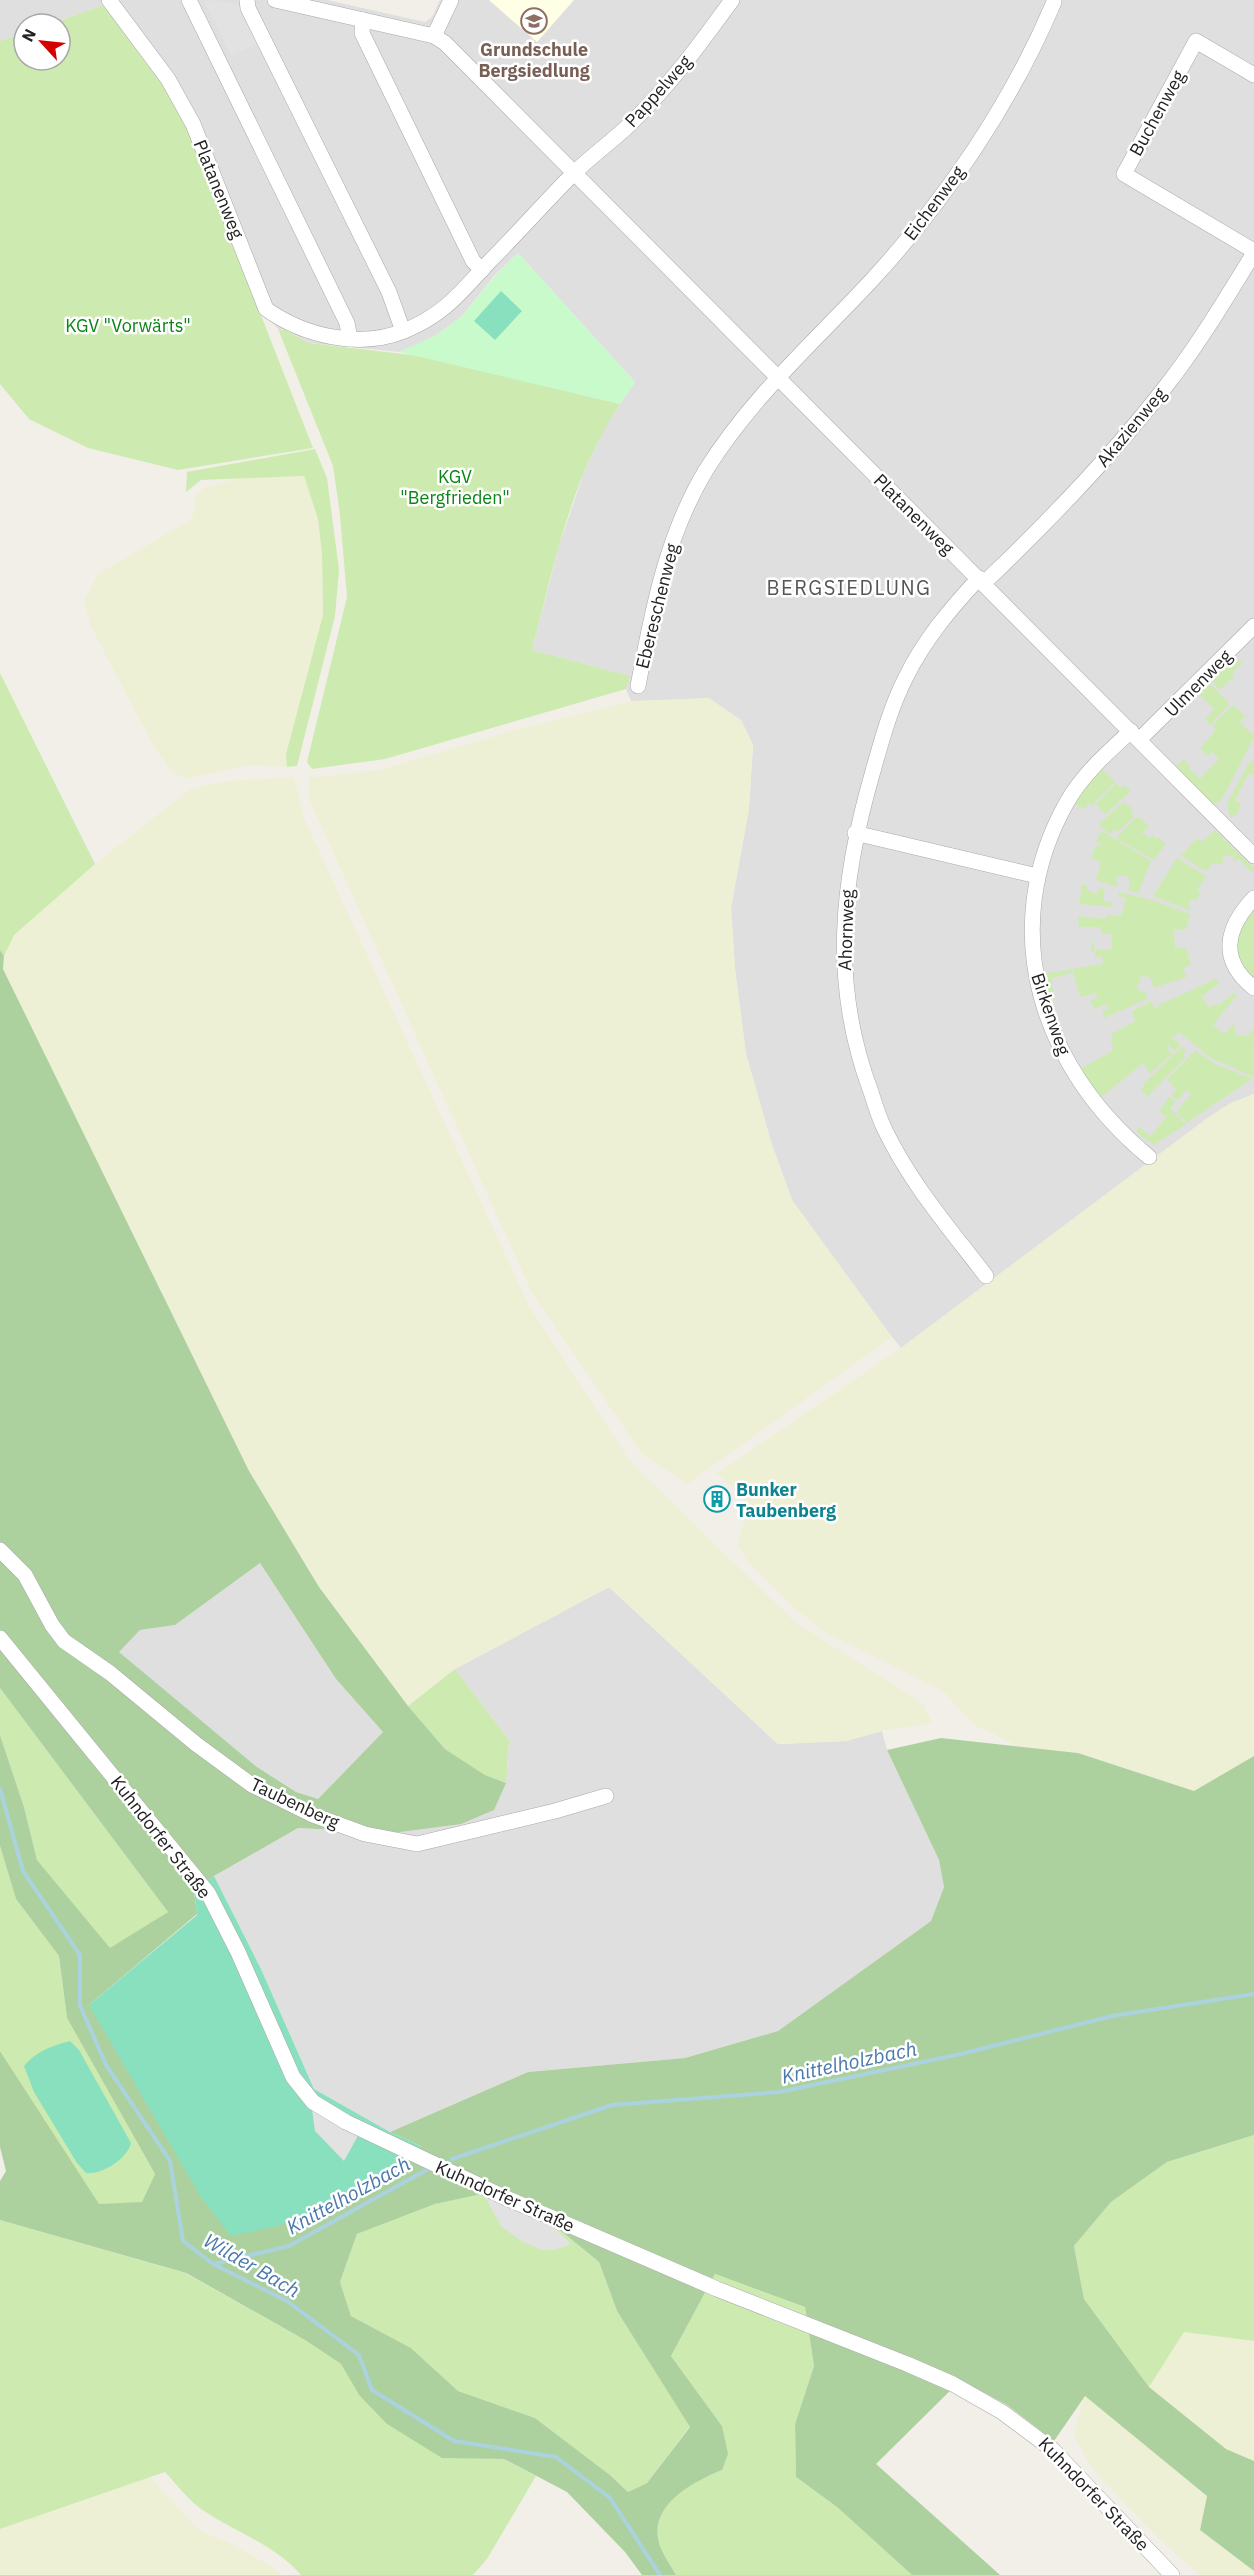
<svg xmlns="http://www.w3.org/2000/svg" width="1254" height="2575" viewBox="0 0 1254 2575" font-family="'IBM Plex Sans',sans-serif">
	<rect width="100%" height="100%" fill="#f2efe9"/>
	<g fill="#e0dfdf">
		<polygon points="0,0 327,0 425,22 432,17 440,0 1254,0 1254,1094 1231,1103 1209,1117 901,1348 862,1299 792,1200 771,1142 746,1054 735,969 731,908 749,808 753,745 741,720 656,701 631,701 626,689 629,676 532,650 559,546 583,475 602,431 635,382 518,253 494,276 462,316 435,336 399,352 309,343 285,330 278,329 257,303 104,5 50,24 24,24 24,33 0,41"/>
		<polygon points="260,1563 336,1679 383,1732 318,1799 296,1792 257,1767 118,1652 140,1630 175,1625"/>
		<polygon points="609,1587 778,1744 846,1741 882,1731 887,1750 939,1860 944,1887 931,1921 778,2031 685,2058 528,2072 390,2132 314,2089 261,1969 214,1876 298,1828 392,1833 506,1783 509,1740 455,1669"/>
	</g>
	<polygon fill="#ffffe5" points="489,0 574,0 537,42"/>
	<g fill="#eef0d5">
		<polygon points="304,476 318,519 322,553 323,615 286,754 287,767 248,765 186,779 173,773 153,745 90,625 84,601 98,574 190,520 194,513 195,498 203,488 238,478"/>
		<polygon points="709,698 741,720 753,745 749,808 731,908 735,969 746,1054 771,1142 792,1200 892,1337 687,1484 642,1454 532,1293 309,799 309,778 380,770 511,731 631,701"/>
		<polygon points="294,777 304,818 529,1306 630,1461 795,1622 924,1704 932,1723 882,1731 846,1741 778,1744 609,1587 455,1669 408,1706 319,1587 249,1471 3,969 4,956 13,935 95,864 189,790 227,781"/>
		<polygon points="1254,1094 1254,1756 1194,1791 1078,1753 1018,1746 974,1725 943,1691 823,1631 793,1607 747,1560 737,1544 747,1512 744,1494 716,1474 901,1348 1209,1117 1231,1103"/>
		<polygon points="1184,2332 1254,2341 1254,2461 1226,2449 1149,2387"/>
		<polygon points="1084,2395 1207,2496 1200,2530 1254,2571 1254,2575 1200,2575 1154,2534 1091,2467 1074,2436"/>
		<polygon points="150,2477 199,2530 232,2544 274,2568 280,2575 0,2575 0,2529"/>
	</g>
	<g fill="#cdebb0">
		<polygon points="104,5 161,80 190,134 313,448 178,470 88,448 29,419 0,384 0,41 24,33 24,60 60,60 60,24 50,24"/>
		<path d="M278,329L285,330L309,343L428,357L620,404C571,477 554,566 532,650L630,676L626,689L385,759L312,769L307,762L347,597L340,515L333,466Z"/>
		<polygon points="315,449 327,478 339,570 335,616 297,766 287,767 286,754 323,615 322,553 318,519 304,476 201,480 186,492 187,472"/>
		<polygon points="1229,659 1243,662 1233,672 1234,677 1220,690 1210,679"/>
		<polygon points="0,673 95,864 14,935 4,956 0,950"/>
		<polygon points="1207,681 1230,704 1210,725 1205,719 1214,709 1199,694 1195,693"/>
		<polygon points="1233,705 1245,716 1240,722 1250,732 1254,734 1254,737 1221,801 1213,804 1176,767 1184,759 1190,765 1188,767 1200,779 1219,758 1212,752 1208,756 1200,748 1216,730 1212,726"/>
		<polygon points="1254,760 1254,776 1248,774 1235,800 1241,804 1236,815 1230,818 1227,803 1248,764"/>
		<polygon points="1101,768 1115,782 1092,805 1089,803 1084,809 1073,803"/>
		<polygon points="1116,783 1121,788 1125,785 1131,791 1105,814 1096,804"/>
		<polygon points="1123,802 1132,808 1133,817 1118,832 1115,829 1110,834 1098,825"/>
		<polygon points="1135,818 1140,818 1149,826 1135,841 1144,833 1149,838 1153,835 1156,839 1158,837 1166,844 1154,860 1116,838"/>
		<polygon points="1215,830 1254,868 1254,869 1251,872 1239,859 1233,862 1234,856 1224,856 1222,864 1212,864 1206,871 1181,856 1197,838 1202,842"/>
		<polygon points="1102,831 1151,861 1138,893 1129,890 1129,879 1126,875 1116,877 1117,887 1096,880 1101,862 1091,858 1096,845 1099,847 1101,845 1096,841"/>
		<polygon points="1177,858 1206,876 1197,891 1201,894 1195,901 1191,899 1188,906 1191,911 1153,896"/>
		<polygon points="1082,884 1088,886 1087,890 1097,894 1099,888 1105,889 1103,901 1113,903 1112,907 1079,904"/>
		<polygon points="1119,892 1152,900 1190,914 1186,929 1174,930 1175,948 1186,948 1191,964 1183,969 1187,977 1154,988 1150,977 1140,976 1141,982 1137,984 1139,992 1145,990 1147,999 1104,1018 1102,1012 1109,1008 1107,1004 1094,1009 1090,1000 1097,999 1096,993 1080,997 1073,972 1051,979 1055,999 1049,1000 1041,974 1103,964 1102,956 1095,957 1095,951 1091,952 1092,939 1095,950 1112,949 1112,934 1102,934 1101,927 1079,927 1078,916 1106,919 1107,915 1121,916 1126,898 1118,896"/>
		<path d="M1254,905V981C1228,945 1232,943 1254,905Z"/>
		<polygon points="1215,979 1220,982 1202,997 1210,1008 1216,1003 1219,1005 1234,993 1237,995 1213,1025 1224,1034 1234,1023 1236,1035 1248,1036 1252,1030 1254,1031 1253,1077 1211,1058 1179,1032 1167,1043 1174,1038 1181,1045 1174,1051 1169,1045 1166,1047 1172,1054 1150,1074 1143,1063 1099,1099 1079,1070 1112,1051 1113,1046 1110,1041 1113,1039 1111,1034 1135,1021 1132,1011 1152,1001 1154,1009 1159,1005"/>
		<polygon points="1182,1047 1186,1051 1183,1054 1186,1057 1147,1097 1141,1089 1144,1086 1143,1084"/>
		<polygon points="1195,1050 1215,1064 1252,1079 1187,1123 1176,1112 1191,1094 1186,1090 1178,1100 1171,1095 1176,1089 1167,1080"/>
		<polygon points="1169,1097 1176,1102 1170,1109 1186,1124 1154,1145 1136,1132 1139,1127 1151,1136 1166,1117 1159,1111"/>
		<polygon points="455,1669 509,1740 506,1783 485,1775 445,1749 408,1706"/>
		<polygon points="0,1688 168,1912 110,1949 37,1860 24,1807 0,1735"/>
		<polygon points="0,1846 16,1899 59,1956 67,2018 155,2174 142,2203 99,2205 0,2051"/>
		<polygon points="1254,2135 1254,2341 1184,2332 1149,2387 1084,2299 1074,2246 1111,2202 1167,2162"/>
		<polygon points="480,2193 555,2226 599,2262 617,2311 690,2426 647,2483 628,2492 610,2475 535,2418 458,2391 411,2348 351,2316 340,2282 357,2234 435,2204"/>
		<path d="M0,2220L185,2273L305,2340L341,2364L359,2395L442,2457L504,2459L536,2476L487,2559L473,2575H301C275,2545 237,2533 204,2511C190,2502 177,2485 165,2472L0,2529Z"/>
		<path d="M715,2274L805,2307L814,2366L795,2424L796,2477L837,2507L912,2575H676C671,2566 664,2556 660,2546C646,2506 693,2482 722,2470V2426L671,2356Z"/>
	</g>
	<path fill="#add19e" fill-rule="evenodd" d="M0,950L4,956L3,969L249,1471L319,1587L408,1706L445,1749L485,1775L506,1783L494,1810L461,1824L392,1833L298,1828L214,1876L194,1891L197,1914L89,2005L352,2194L391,2182L421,2146L390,2132L528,2072L685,2058L778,2031L931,1921L944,1887L939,1860L887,1750L941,1738L1078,1753L1194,1791L1254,1756V2135L1167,2162L1111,2202L1074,2246L1084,2299L1149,2387L1226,2449L1254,2461V2571L1200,2530L1207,2496L1085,2396L1054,2441L1007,2405L961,2380L876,2464L1000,2575H912L837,2507L796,2477L795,2424L814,2366L805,2307L715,2274L671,2356L722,2426L728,2454L722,2470C693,2482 646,2506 660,2546C664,2556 671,2566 676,2575H642L625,2552L567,2492L504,2459L442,2458L387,2424L359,2395L341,2364L305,2340L186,2273L0,2220V2181L6,2171L0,2147V2051L99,2204L142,2202L155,2174L67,2018L59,1956L16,1899L0,1846V1735L24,1807L37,1860L110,1948L168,1912L0,1688ZM260,1563L336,1679L383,1732L318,1799L296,1792L257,1767L119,1652L140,1630L175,1625ZM481,2194L555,2226L599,2262L617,2311L690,2427L647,2483L628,2492L610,2475L535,2418L458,2391L411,2348L351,2316L340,2282L357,2234L435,2204Z"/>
	<polygon fill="#c8facc" points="518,253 635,382 620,404 399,352 435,336 462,316 495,276"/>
	<g fill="#88e0be">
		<polygon points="501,291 522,311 495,340 474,321"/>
		<polygon points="214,1876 261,1969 314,2089 390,2132 421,2146 391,2182 352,2194 278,2226 231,2236 201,2197 89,2005 197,1915 194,1891"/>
		<path d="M70,2041L79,2050L131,2143C127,2159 102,2175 86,2173L77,2163L34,2092L24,2066C35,2052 53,2045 70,2041Z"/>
	</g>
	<g fill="#e2e2e2">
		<polygon points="204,0 242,4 260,42 231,56"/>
		<polygon points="312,2109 360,2132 344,2161 315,2131"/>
		<polygon points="484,2195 553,2227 571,2244 554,2250 542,2250 520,2240 501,2226"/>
	</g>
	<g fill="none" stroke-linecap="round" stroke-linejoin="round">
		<g stroke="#aad3df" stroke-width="4">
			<polyline points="0,1789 23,1871 80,1955 80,2005 106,2065 170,2161 183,2241 213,2264 287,2301 359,2355 372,2390 454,2441 556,2457 610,2498 660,2575"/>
			<polyline points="452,2159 612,2105 779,2092 961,2054 1112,2016 1254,1994"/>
			<polyline points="214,2264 289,2246 428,2169"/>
		</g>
		<g stroke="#a9a9a9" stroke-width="16">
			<g id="minor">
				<path d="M109,0L168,79L193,124L266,309C304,336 359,349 404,331C444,315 461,292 488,263C517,234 544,203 573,174C590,157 610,143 628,126C668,88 700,44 732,0"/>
				<polyline points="189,0 347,323 350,339"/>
				<polyline points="247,0 248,8 389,292 403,331"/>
				<polyline points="275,0 434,36 445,43 1254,856"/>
				<polyline points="363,20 362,33 473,261 482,270"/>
				<polyline points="434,36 451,0"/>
				<polyline points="1254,75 1196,41 1124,174 1254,251"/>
				<path d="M979,578C951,608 924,640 906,677C891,706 882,739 873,771C841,881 830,983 871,1092C875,1105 879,1118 885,1130C911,1184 950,1229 986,1276"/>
				<path d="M984,583C1049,521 1111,457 1166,386C1199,344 1226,298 1254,253"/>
				<path d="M638,686C652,612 666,536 706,470C750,399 813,343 870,282C945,201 1011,104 1054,2"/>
				<path d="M1131,731C1108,752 1083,774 1067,802C995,930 1041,1068 1149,1157"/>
				<polyline points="1140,739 1254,626"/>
				<polyline points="855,833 1037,876"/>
				<path d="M1254,898C1226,927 1218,960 1254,988"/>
				<polyline points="0,1550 25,1575 52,1625 64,1641 110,1673 196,1744 252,1785 313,1815 365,1834 417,1844 555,1811 606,1796"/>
				<polyline points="0,1638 208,1893 238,1952 293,2077 313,2102 346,2122 506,2198 717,2289 907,2364 953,2384 1002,2412 1053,2450 1172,2575"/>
			</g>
		</g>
		<use href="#minor" stroke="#fff" stroke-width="15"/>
	</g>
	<defs>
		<g id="school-ring" transform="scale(1.35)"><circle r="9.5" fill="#fff" stroke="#8d6e63" stroke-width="1.5"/><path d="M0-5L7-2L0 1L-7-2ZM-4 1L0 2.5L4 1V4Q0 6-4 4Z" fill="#8d6e63"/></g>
		<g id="building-ring" transform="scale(1.35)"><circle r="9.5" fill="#fff" stroke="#0f9aa8" stroke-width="1.5"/><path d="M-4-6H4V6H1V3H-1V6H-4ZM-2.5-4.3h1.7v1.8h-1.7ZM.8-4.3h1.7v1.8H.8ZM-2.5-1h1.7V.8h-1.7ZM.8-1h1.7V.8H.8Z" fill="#0f9aa8"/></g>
	</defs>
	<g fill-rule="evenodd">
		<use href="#school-ring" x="534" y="21"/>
		<use href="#building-ring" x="717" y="1499"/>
	</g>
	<g text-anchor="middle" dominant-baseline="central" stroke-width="5" stroke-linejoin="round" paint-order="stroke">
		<g font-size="18" font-weight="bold" fill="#785e54" stroke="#fff">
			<text x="534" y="49">Grundschule<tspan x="534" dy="21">Bergsiedlung</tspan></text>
		</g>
		<g font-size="18" fill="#222" stroke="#fff">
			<text transform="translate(658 91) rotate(-48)">Pappelweg</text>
			<text transform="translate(1157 113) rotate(-61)">Buchenweg</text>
			<text transform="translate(219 189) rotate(68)">Platanenweg</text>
			<text transform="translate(934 203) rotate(-53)">Eichenweg</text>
			<text transform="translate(1131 427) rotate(-50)">Akazienweg</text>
			<text transform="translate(914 514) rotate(45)">Platanenweg</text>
			<text transform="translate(657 606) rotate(-76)">Ebereschenweg</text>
			<text transform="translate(1198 683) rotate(-45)">Ulmenweg</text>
			<text transform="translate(846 930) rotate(-88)">Ahornweg</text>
			<text transform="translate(1051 1014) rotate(71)">Birkenweg</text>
			<text transform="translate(295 1803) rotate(25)">Taubenberg</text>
			<text transform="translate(161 1837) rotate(52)">Kuhndorfer Straße</text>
			<text transform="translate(505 2196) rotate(24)">Kuhndorfer Straße</text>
			<text transform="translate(1094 2494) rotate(46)">Kuhndorfer Straße</text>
		</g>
		<g font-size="18" fill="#0c8416" stroke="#fff">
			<text x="128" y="325">KGV "Vorwärts"</text>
			<text x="455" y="476">KGV<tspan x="455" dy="21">"Bergfrieden"</tspan></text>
		</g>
		<g font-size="18" font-weight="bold" fill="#0d838f" stroke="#fff" text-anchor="start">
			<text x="736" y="1489">Bunker<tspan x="736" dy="21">Taubenberg</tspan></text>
		</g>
		<g font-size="20" letter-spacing="1.5" fill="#555" stroke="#fff">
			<text x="849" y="587">BERGSIEDLUNG</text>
		</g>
		<g font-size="20" font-style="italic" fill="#4a7aab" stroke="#fff">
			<text transform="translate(849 2062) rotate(-12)">Knittelholzbach</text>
			<text transform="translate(348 2195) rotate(-29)">Knittelholzbach</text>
			<text transform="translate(252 2265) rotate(30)">Wilder Bach</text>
		</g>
	</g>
	<g transform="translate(42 42) rotate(297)"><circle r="28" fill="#ffffff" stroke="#a7a7a7" stroke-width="1.5"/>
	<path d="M0-4.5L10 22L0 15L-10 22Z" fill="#d40000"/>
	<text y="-9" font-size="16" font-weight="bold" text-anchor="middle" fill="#222222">N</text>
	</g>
</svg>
